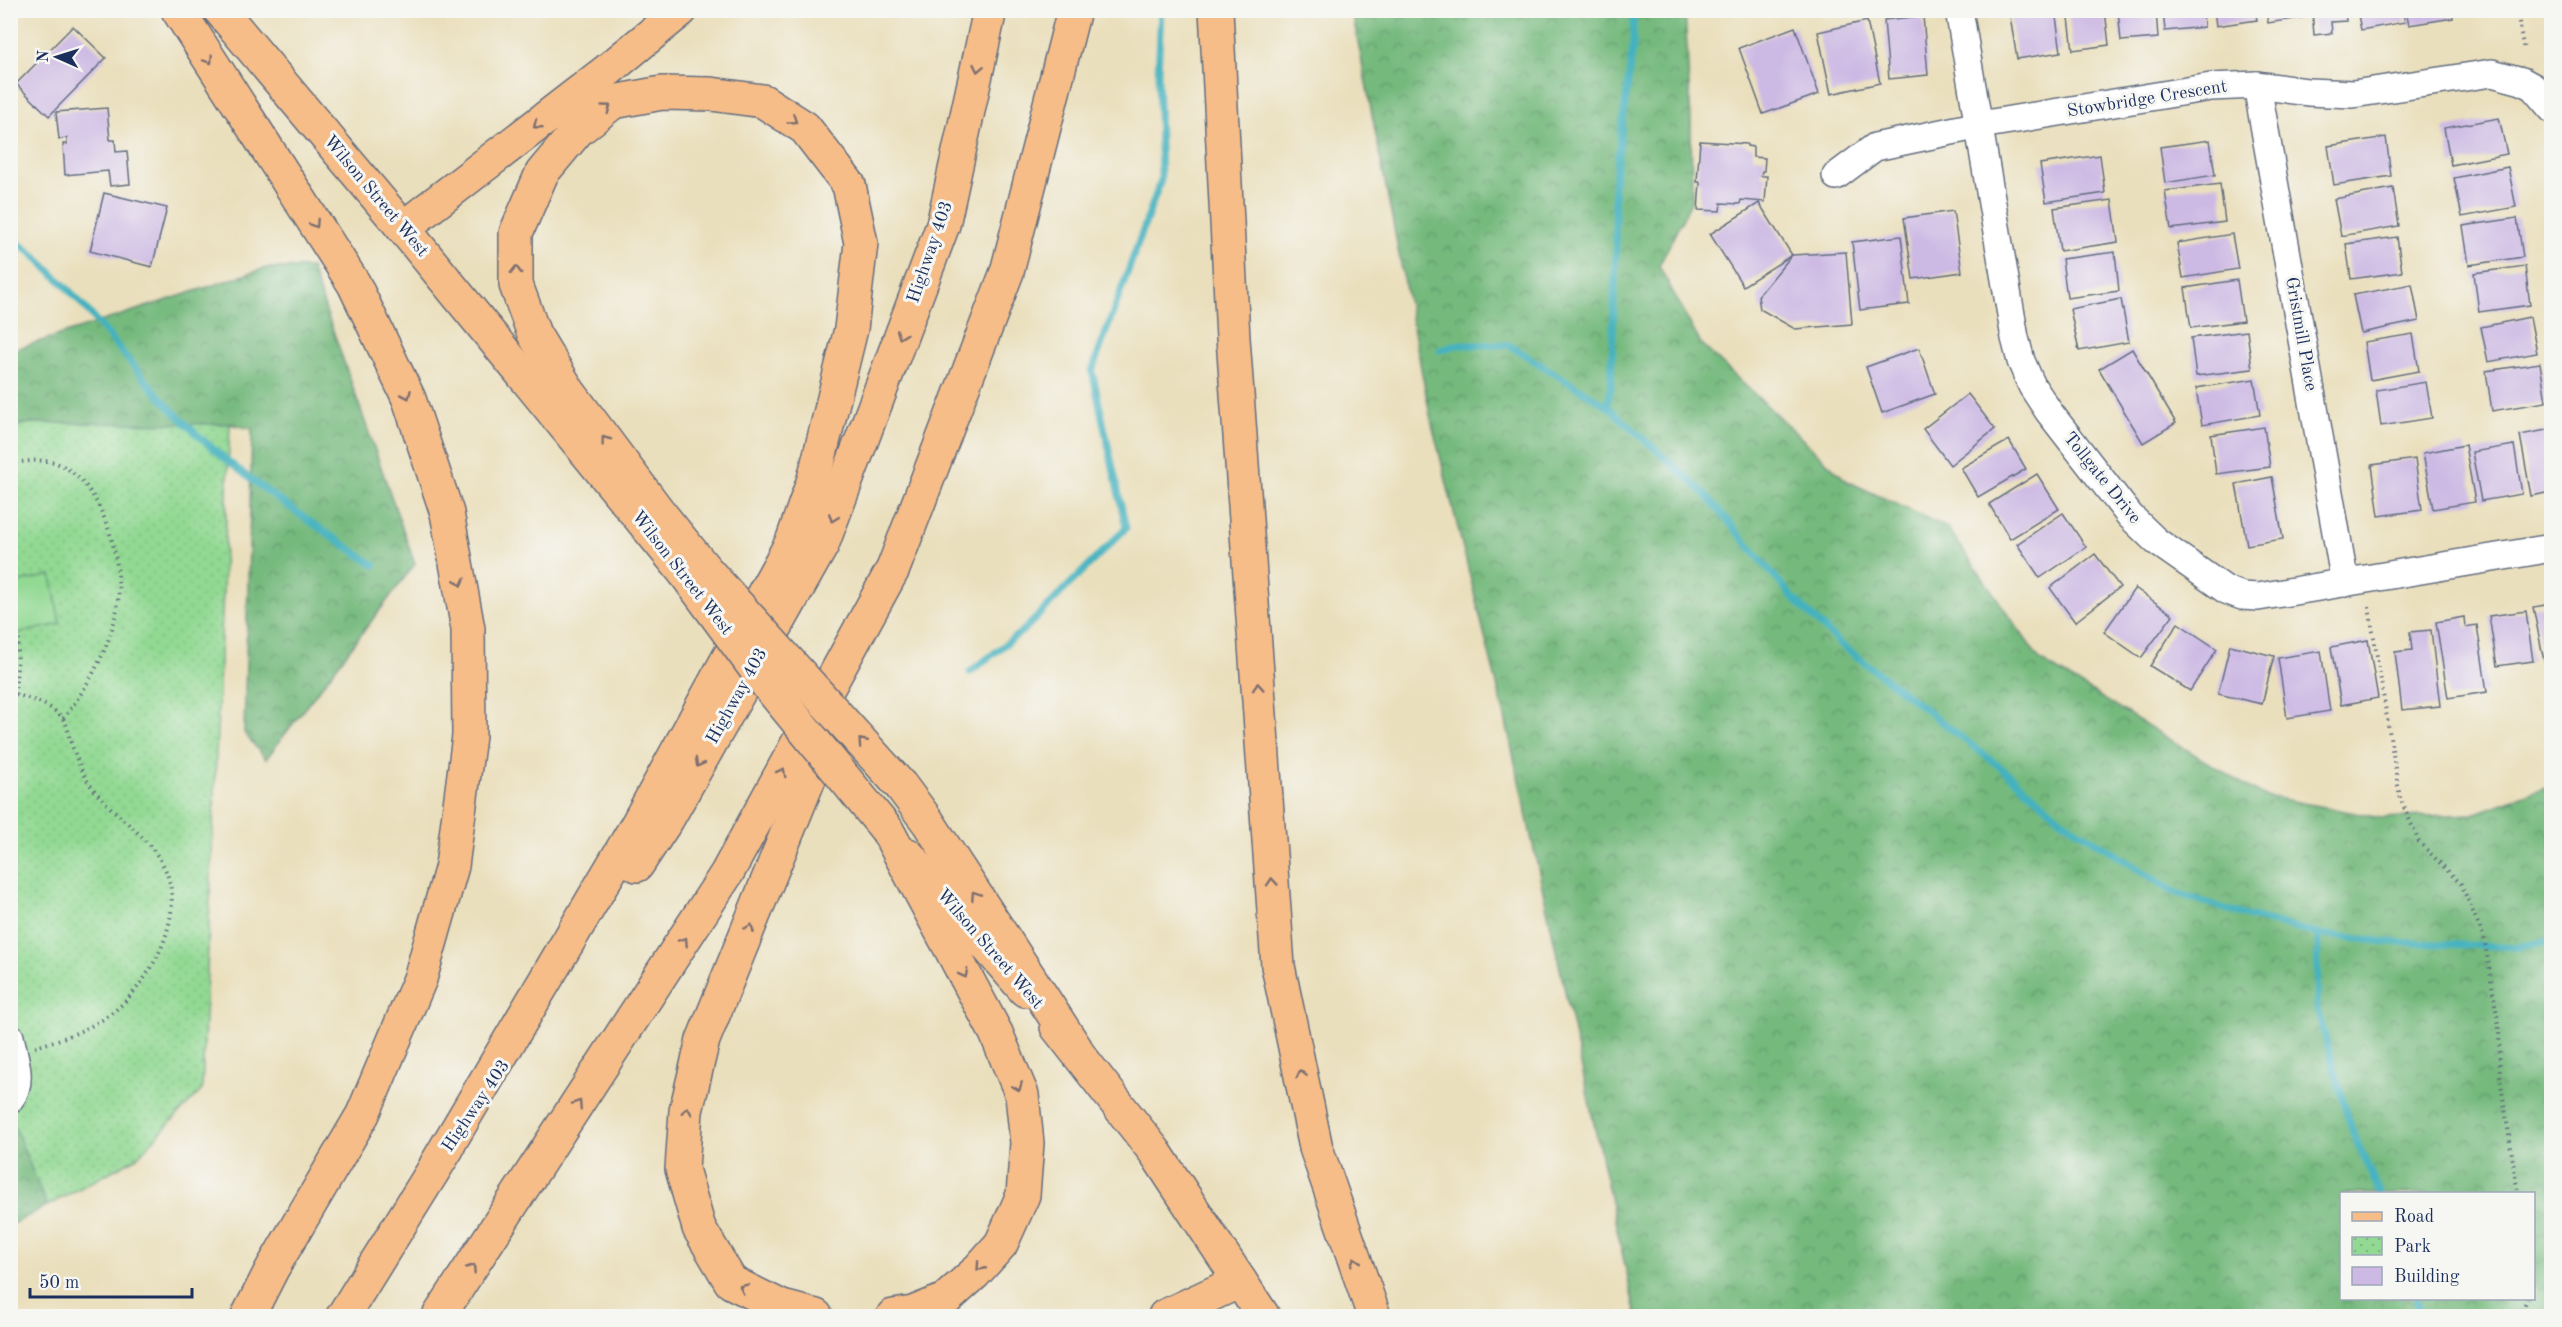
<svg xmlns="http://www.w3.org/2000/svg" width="2562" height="1327" viewBox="0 0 2562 1327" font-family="'Old Standard TT',serif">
	<defs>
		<pattern id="forest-crowns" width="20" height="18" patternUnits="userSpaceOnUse" patternTransform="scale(1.5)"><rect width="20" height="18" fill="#75b97d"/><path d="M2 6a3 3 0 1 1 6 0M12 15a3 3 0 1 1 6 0" fill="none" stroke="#5f976a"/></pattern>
		<pattern id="park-dots" width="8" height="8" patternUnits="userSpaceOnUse" patternTransform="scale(1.5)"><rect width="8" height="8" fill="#92d993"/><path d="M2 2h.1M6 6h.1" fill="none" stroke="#7dbb81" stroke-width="1.8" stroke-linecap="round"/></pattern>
	</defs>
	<rect width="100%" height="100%" fill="#f6f6f2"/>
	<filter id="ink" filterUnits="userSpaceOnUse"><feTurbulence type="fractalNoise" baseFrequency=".0167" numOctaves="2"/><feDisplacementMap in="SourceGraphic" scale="12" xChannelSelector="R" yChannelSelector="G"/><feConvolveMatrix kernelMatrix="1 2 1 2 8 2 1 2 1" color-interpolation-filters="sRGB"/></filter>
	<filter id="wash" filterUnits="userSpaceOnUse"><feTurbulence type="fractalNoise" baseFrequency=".008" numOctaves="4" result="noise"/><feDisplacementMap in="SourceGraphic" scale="24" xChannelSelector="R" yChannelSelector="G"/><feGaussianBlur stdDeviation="1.35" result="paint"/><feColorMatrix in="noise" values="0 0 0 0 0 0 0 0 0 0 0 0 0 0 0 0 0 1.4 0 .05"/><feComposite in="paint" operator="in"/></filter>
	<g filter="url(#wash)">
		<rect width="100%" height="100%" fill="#eadfbc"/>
		<g fill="url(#forest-crowns)" stroke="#48746e" stroke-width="1.5" fill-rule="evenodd">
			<path d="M1352,11H1685L1691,121L1692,200L1659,266L1701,344L1847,481L1948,528L2040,660L2261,795L2381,818L2473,814L2551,785V1316H1636L1505,717L1431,420ZM2342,1194H2534V1298H2342Z"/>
			<polygon points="266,268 311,268 415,564 266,759 244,733 252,429 230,424 31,423 11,427 10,351"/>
			<polygon points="140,1077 136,1158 11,1225 11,1127"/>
		</g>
		<polygon fill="url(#park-dots)" stroke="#568478" stroke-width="1.5" points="31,423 230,424 202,1090 136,1158 47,1206 11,1118 11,427"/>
		<polygon fill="#92d993" stroke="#568478" stroke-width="1.5" points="51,575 60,624 11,635 11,584"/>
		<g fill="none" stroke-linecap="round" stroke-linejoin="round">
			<g stroke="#44b2bf" stroke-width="7">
				<path d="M10,239C27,247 39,260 52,273C92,311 123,356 160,397C221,465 299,514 374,565"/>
				<polyline points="1440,350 1457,345 1509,345 1607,406 1705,494 1792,597 1838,642 2009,774 2062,820 2174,892 2247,916 2318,934 2386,942 2519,947 2552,940"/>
				<polyline points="1607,406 1611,387 1616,251 1614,185 1633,46 1633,10"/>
				<polyline points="970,672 1025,629 1126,528 1092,371 1161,180 1158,73 1161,10"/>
				<polyline points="2318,934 2317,1009 2351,1128 2380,1194"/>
				<polyline points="2416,1298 2420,1316"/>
			</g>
		</g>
		<g id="blocks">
			<g fill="#cdbae4">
				<polygon points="2009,10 2055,10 2061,52 2017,59"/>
				<polygon points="2068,10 2105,10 2109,45 2073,50"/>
				<polygon points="2118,10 2156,10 2158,38 2121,41"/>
				<polygon points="2163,10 2203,10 2204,27 2165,31"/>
				<polygon points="2214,10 2255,10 2257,20 2216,26"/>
				<polygon points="2266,10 2305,10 2306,17 2268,23"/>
				<polygon points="2312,10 2345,10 2346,21 2331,22 2332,33 2314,35"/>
				<polygon points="2357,10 2402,10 2405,22 2361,30"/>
				<polygon points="2406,10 2452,10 2453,18 2409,25"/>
				<polygon points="1923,16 1928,75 1889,79 1884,20"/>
				<polygon points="1867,21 1880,83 1831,94 1818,32"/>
				<polygon points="73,26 106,58 49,116 16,84"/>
				<polygon points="1795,27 1819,94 1763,114 1739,48"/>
				<polygon points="107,108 110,140 115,140 116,152 127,151 130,184 110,186 108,171 65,175 63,144 67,144 67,138 59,139 56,112"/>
				<polygon points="2499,118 2507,154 2451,165 2444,128"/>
				<polygon points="2386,137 2391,176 2334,185 2328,146"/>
				<polygon points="2210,140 2215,175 2165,183 2160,147"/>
				<polygon points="1700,141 1747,144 1747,146 1753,147 1753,157 1765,158 1764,171 1762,171 1761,176 1767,176 1765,202 1741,200 1740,204 1721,203 1720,211 1698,210 1700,182 1697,182"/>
				<polygon points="2100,155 2105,193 2046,202 2040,164"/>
				<polygon points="2508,167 2516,207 2462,217 2454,178"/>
				<polygon points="2220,184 2225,222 2171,229 2165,191"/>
				<polygon points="2393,188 2399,226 2341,236 2334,199"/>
				<polygon points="104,193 167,208 152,267 90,251"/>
				<polygon points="2112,200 2118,242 2060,251 2054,208"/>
				<polygon points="1759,203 1792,255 1743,286 1710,234"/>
				<polygon points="1953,211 1962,272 1913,279 1904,218"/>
				<polygon points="2517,218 2523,257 2469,265 2463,226"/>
				<polygon points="2232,234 2238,269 2183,278 2177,243"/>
				<polygon points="1901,236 1909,304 1860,310 1852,242"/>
				<polygon points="2397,237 2402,272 2351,279 2346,244"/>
				<polygon points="1846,252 1852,324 1795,329 1760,309 1758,296 1792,255"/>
				<polygon points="2115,252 2119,291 2067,298 2062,259"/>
				<polygon points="2525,266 2530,305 2479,312 2474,273"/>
				<polygon points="2237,280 2243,321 2191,328 2185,288"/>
				<polygon points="2412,284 2419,321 2361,333 2353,295"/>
				<polygon points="2121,299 2129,342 2079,351 2070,309"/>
				<polygon points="2530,317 2537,353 2488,362 2481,327"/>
				<polygon points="2247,331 2252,369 2196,376 2191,338"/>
				<polygon points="2413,334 2419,371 2370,380 2364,342"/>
				<polygon points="1919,348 1935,394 1882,413 1866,367"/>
				<polygon points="2132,349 2176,423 2143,443 2099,369"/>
				<polygon points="2540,363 2546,402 2492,411 2486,371"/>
				<polygon points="2254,379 2260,415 2202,425 2196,388"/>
				<polygon points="2426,382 2432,418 2381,426 2376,390"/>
				<polygon points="1968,394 1995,429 1950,465 1923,429"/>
				<polygon points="2264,427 2270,467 2216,474 2211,435"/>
				<polygon points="2552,429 2552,492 2531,496 2520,435"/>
				<polygon points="2009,440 2026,469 1978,497 1961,468"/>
				<polygon points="2465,445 2475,502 2433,509 2423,453"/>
				<polygon points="2514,445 2522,494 2481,501 2472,452"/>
				<polygon points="2415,459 2422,510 2379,516 2372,465"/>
				<polygon points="2037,474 2059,509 2010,539 1989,504"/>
				<polygon points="2272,477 2283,539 2247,545 2236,484"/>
				<polygon points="2063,513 2086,547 2040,578 2017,544"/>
				<polygon points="2095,554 2120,587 2075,622 2050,588"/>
				<polygon points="2135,588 2173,615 2141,658 2104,632"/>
				<polygon points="2552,604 2552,659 2544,661 2533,607"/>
				<polygon points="2526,611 2533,661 2497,666 2489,616"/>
				<polygon points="2464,617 2465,627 2477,625 2487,692 2448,698 2436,622"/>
				<polygon points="2178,623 2217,649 2190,691 2150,666"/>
				<polygon points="2431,630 2440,706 2402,710 2395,652 2412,650 2410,632"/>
				<polygon points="2368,640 2378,698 2341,705 2331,647"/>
				<polygon points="2230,645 2274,656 2262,704 2218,694"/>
				<polygon points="2321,651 2330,711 2287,718 2278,658"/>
			</g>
		</g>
	</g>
	<g filter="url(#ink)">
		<use href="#blocks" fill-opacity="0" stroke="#636d7f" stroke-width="1.5"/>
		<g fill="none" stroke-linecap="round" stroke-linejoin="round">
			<g stroke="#636d7f" stroke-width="30">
				<g id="minor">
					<polyline points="1959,10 2015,338 2021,361 2032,386 2049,412 2130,516 2156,541 2226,590 2242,596 2258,597 2552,548"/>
					<polyline points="2257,85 2345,583"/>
					<polyline points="1836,176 1875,147 1980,125 2211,87 2257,85 2308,92 2353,94 2492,73 2522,81 2533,87 2552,109"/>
					<path d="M10,1037C14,1057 24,1082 10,1099"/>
				</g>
			</g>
			<g stroke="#636d7f" stroke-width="36">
				<g id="major">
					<polyline points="220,10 403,228 685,573"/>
					<polyline points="908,855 1025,990"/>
					<polyline points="1057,1027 1155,1152 1263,1316"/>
				</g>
			</g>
			<g stroke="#636d7f" stroke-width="36">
				<g id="highway">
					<polyline points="178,10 354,284 409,399 447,513 468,629 469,736 452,866 420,979 363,1114 272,1269 248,1316"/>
					<polyline points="1216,10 1233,338 1278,966 1316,1148 1374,1316"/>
					<polyline points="403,228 608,70 681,10"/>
					<polyline points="901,786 928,822 1076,1049"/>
					<polyline points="887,830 996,1033 1022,1095 1027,1143 1023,1195 1001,1244 975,1273 945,1300 913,1313 893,1316"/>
					<polyline points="637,865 668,818 822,545 943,225 990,10"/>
					<polyline points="436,1165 637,825 792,542 814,479 851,329 861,243 849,185 805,128 763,101 711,94 662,93 613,102 578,130 542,173 516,233 516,285 534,334 569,392 658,511 705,569"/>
					<polyline points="343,1316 448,1147"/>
					<polyline points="439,1316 727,873 893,569 1007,272 1074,10"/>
					<polyline points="816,1316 782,1307 731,1282 699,1228 682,1169 686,1111 703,1040 830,727"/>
					<polyline points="1165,1316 1240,1281"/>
				</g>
			</g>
			<g stroke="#636d7f" stroke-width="4" stroke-dasharray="1.5 4.5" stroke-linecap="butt">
				<polyline points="2517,10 2524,51"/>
				<path d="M10,463C25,462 41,458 56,463C103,480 125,564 117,609C109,650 88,686 63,719"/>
				<polyline points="2369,607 2400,798 2419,842 2461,884 2484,937 2499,1027 2500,1077 2518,1194"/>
				<path d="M10,693C26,697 54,705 63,719C68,725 68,733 70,740C76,757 81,772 91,786C112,815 148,834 164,867C190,917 146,993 102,1020C80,1033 59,1040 35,1047"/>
				<polyline points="15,694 19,639"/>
				<polyline points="2521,1316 2527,1298"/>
			</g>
			<use href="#minor" stroke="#fff" stroke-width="27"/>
			<use href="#major" stroke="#f7bd88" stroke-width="33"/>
			<use href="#highway" stroke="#f7bd88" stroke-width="33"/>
			<g stroke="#636d7f" stroke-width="36" stroke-linecap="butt">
				<polyline id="major-bridge" points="685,573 766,683 887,830"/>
			</g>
			<g stroke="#636d7f" stroke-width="36" stroke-linecap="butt">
				<polyline id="highway-bridge" points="705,569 901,786"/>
			</g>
			<use href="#major-bridge" stroke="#f7bd88" stroke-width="33"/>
			<use href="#highway-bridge" stroke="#f7bd88" stroke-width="33"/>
		</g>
		<defs><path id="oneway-chevron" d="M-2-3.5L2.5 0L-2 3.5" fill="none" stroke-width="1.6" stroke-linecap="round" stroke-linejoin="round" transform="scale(1.5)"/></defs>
		<g stroke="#7e6f71">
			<use href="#oneway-chevron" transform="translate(209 60) rotate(57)"/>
			<use href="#oneway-chevron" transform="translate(978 68) rotate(102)"/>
			<use href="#oneway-chevron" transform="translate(607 108) rotate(-36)"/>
			<use href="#oneway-chevron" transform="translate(793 120) rotate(33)"/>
			<use href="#oneway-chevron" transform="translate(537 125) rotate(142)"/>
			<use href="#oneway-chevron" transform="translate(315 224) rotate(57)"/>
			<use href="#oneway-chevron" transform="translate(516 270) rotate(-89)"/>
			<use href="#oneway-chevron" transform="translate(901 335) rotate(111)"/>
			<use href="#oneway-chevron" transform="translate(407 395) rotate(66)"/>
			<use href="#oneway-chevron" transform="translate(605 440) rotate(-127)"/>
			<use href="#oneway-chevron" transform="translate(833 518) rotate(111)"/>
			<use href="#oneway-chevron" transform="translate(460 582) rotate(79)"/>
			<use href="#oneway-chevron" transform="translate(1258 687) rotate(-94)"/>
			<use href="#oneway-chevron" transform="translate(862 742) rotate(-132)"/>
			<use href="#oneway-chevron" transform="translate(699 763) rotate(119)"/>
			<use href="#oneway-chevron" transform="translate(782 772) rotate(-62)"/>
			<use href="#oneway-chevron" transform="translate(1272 882) rotate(-94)"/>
			<use href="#oneway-chevron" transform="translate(975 895) rotate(-123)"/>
			<use href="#oneway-chevron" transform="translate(750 928) rotate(-67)"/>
			<use href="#oneway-chevron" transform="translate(684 941) rotate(-57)"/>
			<use href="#oneway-chevron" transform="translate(964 974) rotate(62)"/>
			<use href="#oneway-chevron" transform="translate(1301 1074) rotate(-102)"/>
			<use href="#oneway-chevron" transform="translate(1018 1087) rotate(68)"/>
			<use href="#oneway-chevron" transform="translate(578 1104) rotate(-57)"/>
			<use href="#oneway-chevron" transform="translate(687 1111) rotate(-81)"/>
			<use href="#oneway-chevron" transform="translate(1355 1261) rotate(-109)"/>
			<use href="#oneway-chevron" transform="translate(980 1267) rotate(132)"/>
			<use href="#oneway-chevron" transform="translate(472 1268) rotate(-56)"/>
			<use href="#oneway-chevron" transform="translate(743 1288) rotate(-153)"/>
		</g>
	</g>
	<g text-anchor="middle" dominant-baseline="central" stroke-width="6" stroke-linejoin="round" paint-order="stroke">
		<g font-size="18" fill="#1b2f5e" stroke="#f6f6f2">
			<text transform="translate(2147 99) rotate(-9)">Stowbridge Crescent</text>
			<text transform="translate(376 196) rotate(50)">Wilson Street West</text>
			<text transform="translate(930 252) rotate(-71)">Highway 403</text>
			<text transform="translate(2301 334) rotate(80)">Gristmill Place</text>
			<text transform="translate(2102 478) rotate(51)">Tollgate Drive</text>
			<text transform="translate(682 573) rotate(52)">Wilson Street West</text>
			<text transform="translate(737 696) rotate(-61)">Highway 403</text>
			<text transform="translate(990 949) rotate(49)">Wilson Street West</text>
			<text transform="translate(476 1106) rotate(-56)">Highway 403</text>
		</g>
	</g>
	<rect width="2562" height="1327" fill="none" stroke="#f6f6f2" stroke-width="36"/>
	<rect x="2340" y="1192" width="195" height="108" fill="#f6f6f2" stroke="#9ea6b7" stroke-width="1.5"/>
	<rect x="2352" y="1212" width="30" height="9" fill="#f7bd88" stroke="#9ea6b7" stroke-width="1.5"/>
	<text x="2394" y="1222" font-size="18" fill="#1b2f5e">Road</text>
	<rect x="2352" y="1237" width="30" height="18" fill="url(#park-dots)" stroke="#9ea6b7" stroke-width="1.5"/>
	<text x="2394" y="1252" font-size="18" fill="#1b2f5e">Park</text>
	<rect x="2352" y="1267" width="30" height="18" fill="#cdbae4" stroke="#9ea6b7" stroke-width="1.5"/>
	<text x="2394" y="1282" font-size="18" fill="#1b2f5e">Building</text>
	<g transform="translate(57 57) rotate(273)" stroke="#f6f6f2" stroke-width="4.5" paint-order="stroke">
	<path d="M0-4.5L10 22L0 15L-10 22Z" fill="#1b2f5e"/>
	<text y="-9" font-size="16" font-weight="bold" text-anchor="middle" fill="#1b2f5e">N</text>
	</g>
	<path d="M30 1288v9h162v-9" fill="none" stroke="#1b2f5e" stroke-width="3"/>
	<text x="39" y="1288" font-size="18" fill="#1b2f5e" stroke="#f6f6f2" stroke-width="4.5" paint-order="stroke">50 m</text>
</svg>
